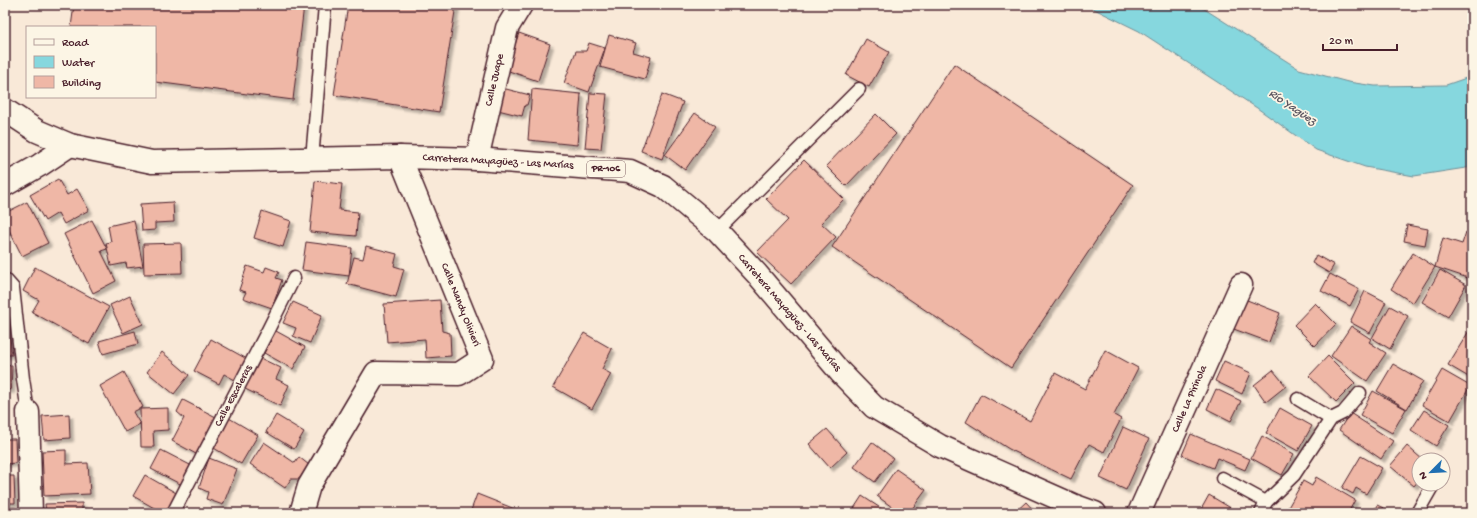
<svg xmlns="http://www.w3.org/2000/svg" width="1477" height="518" viewBox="0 0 1477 518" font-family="'Gochi Hand',sans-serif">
	<defs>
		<filter id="shadow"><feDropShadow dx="3.5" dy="3.5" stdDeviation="1" flood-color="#0004"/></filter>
	</defs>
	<rect width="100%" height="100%" fill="#f9e9d8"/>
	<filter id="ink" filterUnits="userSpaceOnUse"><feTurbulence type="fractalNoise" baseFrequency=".025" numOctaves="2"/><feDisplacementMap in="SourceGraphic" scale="8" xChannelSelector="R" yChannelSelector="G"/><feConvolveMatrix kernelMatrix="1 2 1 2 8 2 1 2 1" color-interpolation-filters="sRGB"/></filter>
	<g filter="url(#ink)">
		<polygon fill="#86d7de" stroke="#6e8d96" points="1086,5 1198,5 1299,69 1348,82 1375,86 1446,85 1472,76 1472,167 1414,176 1365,167 1316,150 1257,108 1139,31"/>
		<g fill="#efb7a6" stroke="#4a1f2b" filter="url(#shadow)">
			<polygon points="74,5 304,5 293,100 155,82 155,27 71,27"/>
			<polygon points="348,5 456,5 439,112 334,95"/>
			<polygon points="519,33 550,44 538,81 506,70"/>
			<polygon points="609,35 636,43 633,52 651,57 645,79 600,67"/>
			<polygon points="866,39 889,52 869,87 846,75"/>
			<polygon points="589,43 605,48 589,92 564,83 576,51 586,51"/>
			<polygon points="954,64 1133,185 1011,368 832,247"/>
			<polygon points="502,88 530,95 527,105 525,105 522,116 494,109"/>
			<polygon points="532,89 581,94 577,145 528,140"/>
			<polygon points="590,93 607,94 601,149 585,148"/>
			<polygon points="662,94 683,102 662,159 641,151"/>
			<polygon points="695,113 715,127 685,170 665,155"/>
			<polygon points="876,114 896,134 846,186 826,166"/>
			<polygon points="804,160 844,199 821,223 836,237 791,284 757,252 788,220 766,199"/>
			<polygon points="58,179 67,195 77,189 89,210 64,224 58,213 45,221 30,195"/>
			<polygon points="315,181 342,184 339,210 358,212 356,236 310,232"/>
			<polygon points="27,202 48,243 22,256 5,222 5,213"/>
			<polygon points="173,202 174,222 155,223 155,230 142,231 140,204"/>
			<polygon points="262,211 291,221 283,247 254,238"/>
			<polygon points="92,220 107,249 101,251 116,281 93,293 64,234"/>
			<polygon points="134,220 143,266 127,268 126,263 111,266 106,243 111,242 108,226"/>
			<polygon points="1407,225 1428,229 1425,245 1404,241"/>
			<polygon points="1466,232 1472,234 1471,279 1435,267 1443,238 1462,244"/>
			<polygon points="306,242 352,248 349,276 302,270"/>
			<polygon points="181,243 182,273 144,274 143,244"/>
			<polygon points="366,246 397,254 394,266 404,269 396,297 347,284 354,257 363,259"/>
			<polygon points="1413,253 1435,267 1413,303 1391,289"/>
			<polygon points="1316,255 1334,265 1329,273 1312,263"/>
			<polygon points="247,266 264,272 266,267 279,272 276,278 282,280 272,308 243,298 246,292 239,290"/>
			<polygon points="35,267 109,307 89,344 32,312 39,300 23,291"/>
			<polygon points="1440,270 1466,285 1448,317 1422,302"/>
			<polygon points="1330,274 1359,289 1350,306 1321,291"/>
			<polygon points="1365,291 1386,302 1370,333 1350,322"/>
			<polygon points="130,296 143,324 123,333 110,305"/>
			<polygon points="1242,298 1280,313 1269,342 1231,328"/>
			<polygon points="440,300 442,331 450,333 451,356 426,358 425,339 387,342 384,304"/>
			<polygon points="293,302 322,315 310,343 293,336 296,328 283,323"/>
			<polygon points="1315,303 1336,324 1315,346 1294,325"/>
			<polygon points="1390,306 1408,316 1390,349 1372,338"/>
			<polygon points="8,322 12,355 5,355 5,323"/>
			<polygon points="1351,326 1371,339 1369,342 1386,353 1367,381 1331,356"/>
			<polygon points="1472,326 1472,379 1448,365"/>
			<polygon points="135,331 138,344 103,354 99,341"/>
			<polygon points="276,331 305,347 293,369 264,353"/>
			<polygon points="584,333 612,349 602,369 611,374 592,409 553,387"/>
			<polygon points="211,339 247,359 235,380 224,374 219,384 194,371"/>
			<polygon points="1105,350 1138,368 1114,415 1121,419 1104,452 1089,444 1071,479 1009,449 966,422 981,394 1030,421 1055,373 1085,389"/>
			<polygon points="162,352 189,375 174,394 147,372"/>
			<polygon points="1328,356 1355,383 1336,402 1309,376"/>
			<polygon points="258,357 281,368 276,379 289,385 280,406 243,388"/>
			<polygon points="1224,361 1251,373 1242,394 1215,381"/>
			<polygon points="1393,364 1423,381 1407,409 1377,391"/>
			<polygon points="5,365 12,366 11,390 5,389"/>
			<polygon points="1273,370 1286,386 1266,402 1254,385"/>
			<polygon points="1442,370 1470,386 1450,421 1422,405"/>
			<polygon points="124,372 143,407 133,412 140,424 125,432 100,386"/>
			<polygon points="1216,389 1241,401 1231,421 1207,409"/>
			<polygon points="1373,391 1406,409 1392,433 1360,415"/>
			<polygon points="183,400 216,417 196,454 172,441 184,418 177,412"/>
			<polygon points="168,408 168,430 153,431 154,447 141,447 140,409"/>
			<polygon points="1280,408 1312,426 1298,451 1266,433"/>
			<polygon points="1424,410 1449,425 1436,446 1411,430"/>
			<polygon points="1350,413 1393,441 1381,459 1339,430"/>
			<polygon points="69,414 70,438 44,440 42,416"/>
			<polygon points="276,415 304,432 294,449 266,432"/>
			<polygon points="229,418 258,435 241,464 212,447"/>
			<polygon points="1123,427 1149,439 1126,490 1100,478"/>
			<polygon points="827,429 847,452 830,468 809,444"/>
			<polygon points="1191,434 1250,459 1245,470 1217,458 1213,468 1182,455"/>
			<polygon points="1262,436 1294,454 1282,475 1251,458"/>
			<polygon points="5,439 15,439 16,463 5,464"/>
			<polygon points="264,442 295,463 299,457 309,465 299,479 291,479 285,488 250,464"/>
			<polygon points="872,442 893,458 875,482 854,467"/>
			<polygon points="1407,446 1423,460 1419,460 1419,480 1414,486 1390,466"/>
			<polygon points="66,450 66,464 88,463 90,494 44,496 42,451"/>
			<polygon points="161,450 192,466 182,485 151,469"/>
			<polygon points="1361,456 1382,468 1366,494 1356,488 1353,494 1342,488"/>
			<polygon points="209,458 237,469 223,505 206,499 208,492 199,488"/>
			<polygon points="896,469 926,490 909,513 900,513 877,496"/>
			<polygon points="145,475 178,494 167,513 163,513 133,496"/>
			<polygon points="5,476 14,476 15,503 5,503"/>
			<polygon points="1316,477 1355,500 1348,513 1288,513 1286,511 1303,481 1312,486"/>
			<polygon points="477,494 525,513 470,513"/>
			<polygon points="1209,495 1239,513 1199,513"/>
			<polygon points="862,496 888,513 851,513"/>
			<polygon points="1026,502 1036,513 1014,513"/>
			<polygon points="82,503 82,513 46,513 45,504"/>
			<polygon points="1377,505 1394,513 1373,513"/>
			<rect x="5" y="508" width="10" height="5"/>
		</g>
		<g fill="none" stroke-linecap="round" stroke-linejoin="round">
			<g stroke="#4a1f2b" stroke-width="15">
				<g id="lane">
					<polyline points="312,159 325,5"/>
					<polyline points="717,231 859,89"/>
					<polyline points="5,279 13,288 23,379 28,412"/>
					<polyline points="1298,399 1331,419"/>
					<polyline points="1222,478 1266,502"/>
					<polyline points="173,513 268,330 294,278"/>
					<polyline points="1261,513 1266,502 1294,475 1331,419 1343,413 1360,393"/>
					<polyline points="1417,513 1433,485"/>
				</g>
			</g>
			<g stroke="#4a1f2b" stroke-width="25">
				<g id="street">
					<polyline points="477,159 507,28 521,5"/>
					<polyline points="5,185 40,165 70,145"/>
					<polyline points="28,412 31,513"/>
					<polyline points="301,513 309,486 376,373 459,374 482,359 400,157"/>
					<polyline points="1139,513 1241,285"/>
				</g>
			</g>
			<g stroke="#4a1f2b" stroke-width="25">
				<polyline id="primary" points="5,110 37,131 70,145 152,162 400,157 477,159 630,171 663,186 717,231 757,274 840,372 874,407 940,446 1073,505 1095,513"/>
			</g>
			<use href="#lane" stroke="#fcf5e5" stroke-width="12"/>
			<use href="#street" stroke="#fcf5e5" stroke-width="22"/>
			<use href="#primary" stroke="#fcf5e5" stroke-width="22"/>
		</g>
	</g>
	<g text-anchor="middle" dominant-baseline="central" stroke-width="3.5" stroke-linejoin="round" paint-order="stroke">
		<rect fill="#fcf5e5" stroke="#7f5f63" stroke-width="1" x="587" y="161" width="38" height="16" rx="3"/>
		<g font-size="10" font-weight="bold" fill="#4a1f2b">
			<text x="606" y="169">PR-106</text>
		</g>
		<g font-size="11" fill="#4a1f2b" stroke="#fcf5e5">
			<text transform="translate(495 80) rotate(-77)">Calle Juape</text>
			<text transform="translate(498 162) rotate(3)">Carretera Mayagüez - Las Marías</text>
			<text transform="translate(460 305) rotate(68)">Calle Nandy Olivieri</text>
			<text transform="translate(789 313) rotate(49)">Carretera Mayagüez - Las Marías</text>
			<text transform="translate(234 396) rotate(-62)">Calle Escaleras</text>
			<text transform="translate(1190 399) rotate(-66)">Calle La Pirinola</text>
		</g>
		<g font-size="12" font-style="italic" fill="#5c5661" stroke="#fcf5e5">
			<text transform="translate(1292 108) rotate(34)">Río Yagüez</text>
		</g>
	</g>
	<rect width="1477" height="518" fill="none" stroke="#fcf5e5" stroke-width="20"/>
	<rect x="10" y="10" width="1457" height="498" fill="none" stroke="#4a1f2b" stroke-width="1.5" filter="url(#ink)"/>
	<rect x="26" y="26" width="130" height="72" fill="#fcf5e5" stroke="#b59f9b"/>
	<rect x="34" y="39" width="20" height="6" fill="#fcf5e5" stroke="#b59f9b"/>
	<text x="62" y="46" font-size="12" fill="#4a1f2b">Road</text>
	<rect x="34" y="56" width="20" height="12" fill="#86d7de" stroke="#b59f9b"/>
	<text x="62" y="66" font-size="12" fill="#4a1f2b">Water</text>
	<rect x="34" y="76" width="20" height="12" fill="#efb7a6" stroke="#b59f9b"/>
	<text x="62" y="86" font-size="12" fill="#4a1f2b">Building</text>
	<g transform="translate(1431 472) rotate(246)"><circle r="19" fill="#fcf5e5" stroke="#b59f9b"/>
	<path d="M0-3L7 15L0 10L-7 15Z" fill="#1f6fb2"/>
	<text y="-6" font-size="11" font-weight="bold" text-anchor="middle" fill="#4a1f2b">N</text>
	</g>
	<path d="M1323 44v6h74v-6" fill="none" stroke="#4a1f2b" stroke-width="2"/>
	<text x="1329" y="44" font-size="12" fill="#4a1f2b" stroke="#fcf5e5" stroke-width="3" paint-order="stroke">20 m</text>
</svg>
